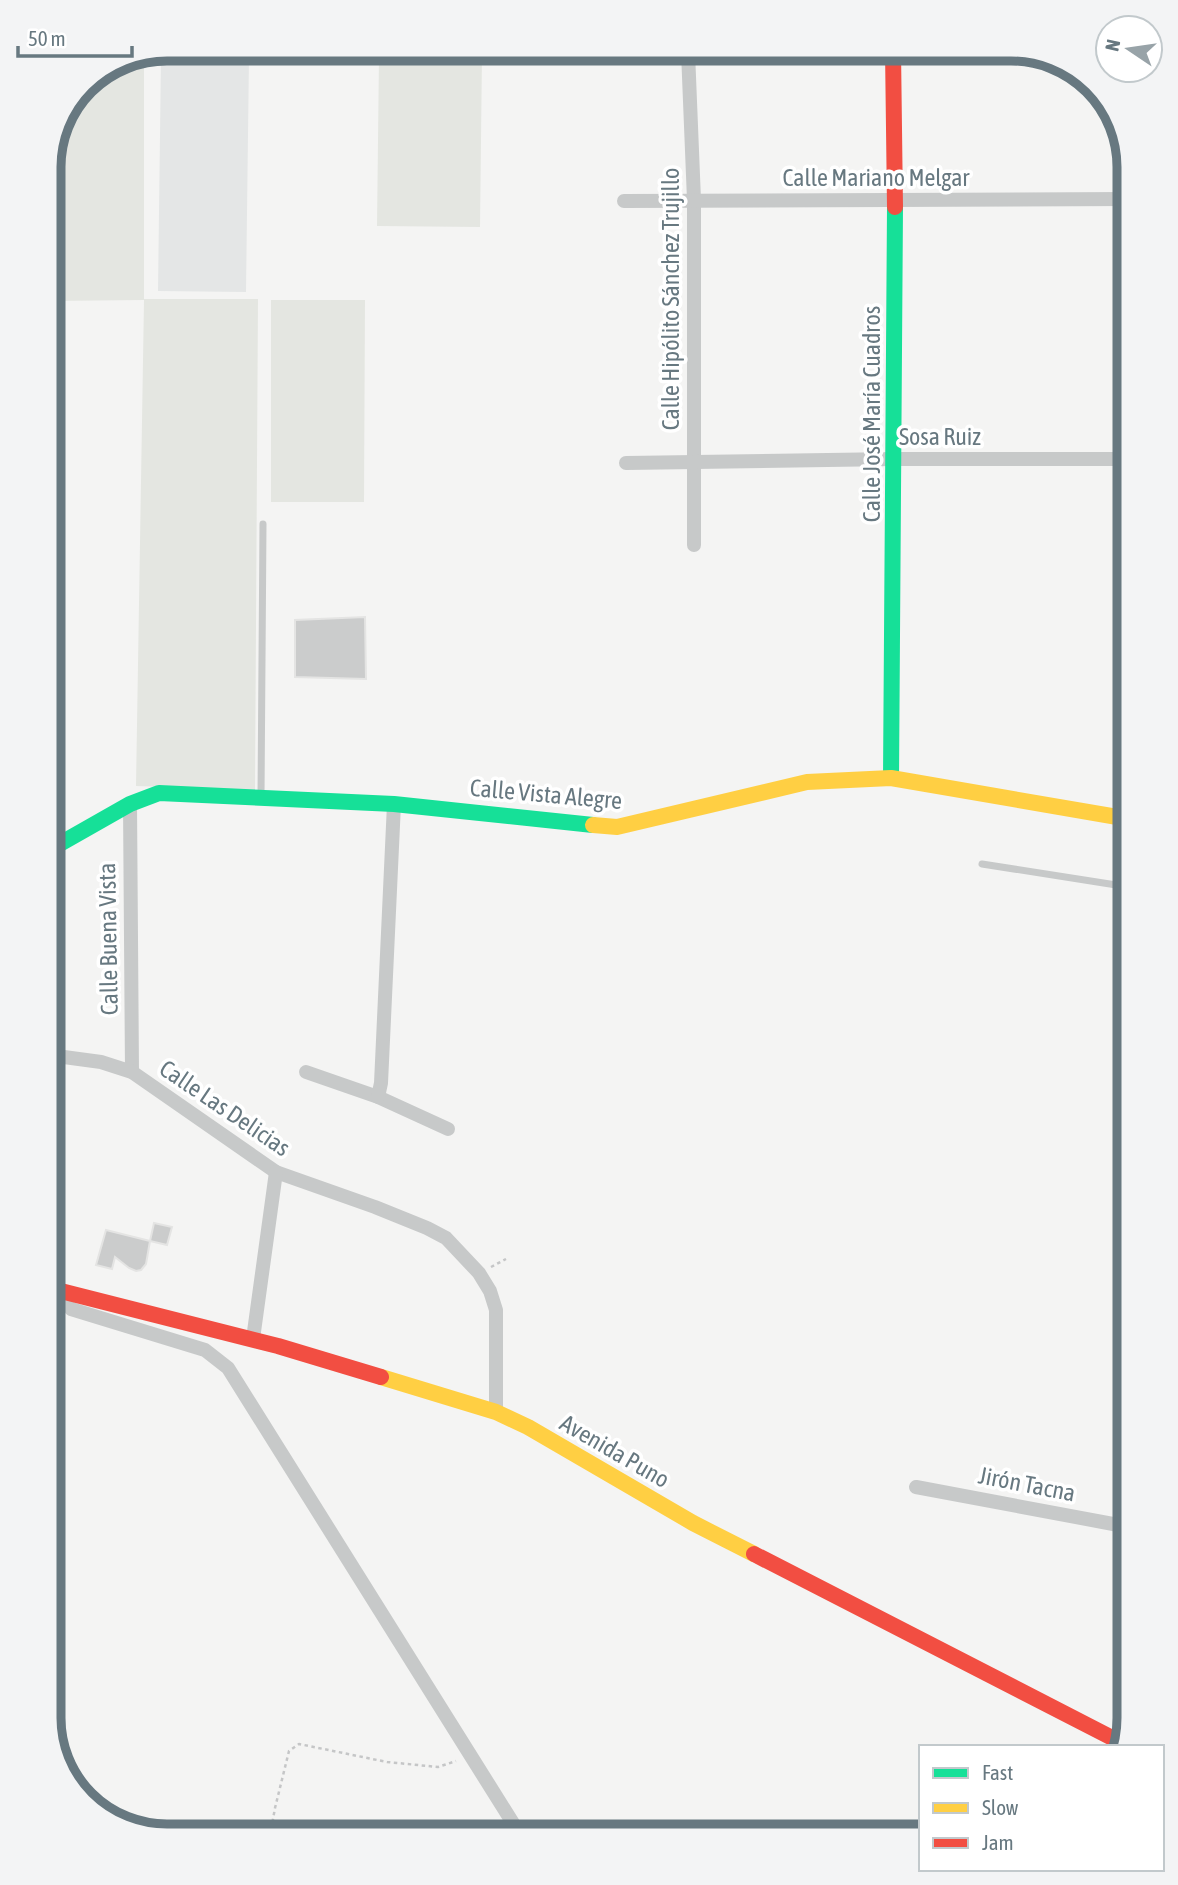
<svg xmlns="http://www.w3.org/2000/svg" width="1178" height="1885" viewBox="0 0 1178 1885" font-family="'Asap Condensed',sans-serif">
	<rect width="100%" height="100%" fill="#f4f4f3"/>
	<polygon fill="#e4e6e6" points="161,57 249,57 246,292 158,291"/>
	<g fill="#e4e6e1">
		<polygon points="482,54 480,227 377,226 379,55"/>
		<polygon points="122,58 144,58 144,299 258,299 255,790 136,786 144,300 49,301 49,159 84,83"/>
		<polygon points="271,300 365,300 364,502 271,502"/>
	</g>
	<g fill="#cbcccc" stroke="#e4e4e3" stroke-width="2">
		<polygon points="365,617 366,679 295,677 295,620"/>
		<polygon points="154,1223 172,1227 167,1245 150,1241"/>
		<polygon points="106,1230 150,1241 146,1264 141,1270 136,1271 129,1268 115,1257 112,1269 96,1265"/>
	</g>
	<g fill="none" stroke-linecap="round" stroke-linejoin="round">
		<g stroke="#c5c6c7" stroke-width="2.5" stroke-dasharray="3.5 3.5" stroke-linecap="butt">
			<polyline points="491,1267 506,1259"/>
			<polyline points="270,1836 275,1808 289,1751 299,1744 387,1762 438,1767 456,1761"/>
		</g>
		<g stroke="#c7c9c9" stroke-width="7">
			<polyline points="261,797 263,524"/>
			<polyline points="982,864 1129,887"/>
		</g>
		<g stroke="#c7c9c9" stroke-width="14">
			<polyline points="688,52 694,200 694,545"/>
			<polyline points="624,201 1129,199"/>
			<polyline points="626,463 893,459 1129,459"/>
			<polyline points="130,804 132,1072"/>
			<polyline points="49,1055 101,1062 132,1072 276,1172 375,1207 427,1228 446,1238 479,1273 490,1291 496,1310 496,1412"/>
			<polyline points="306,1072 378,1097 448,1129"/>
			<polyline points="378,1097 381,1083 394,804"/>
			<polyline points="55,1289 71,1309 205,1350 228,1368 521,1836"/>
			<polyline points="253,1339 276,1172"/>
			<polyline points="916,1487 1129,1527"/>
		</g>
		<g stroke="#16e098" stroke-width="16">
			<polyline points="891,778 895,207"/>
			<polyline points="49,850 130,804 159,793 394,804 593,825"/>
		</g>
		<g stroke="#ffcf43" stroke-width="16">
			<polyline points="593,825 617,827 807,782 891,778 1129,819"/>
			<polyline points="381,1377 496,1412 528,1427 693,1523 754,1554"/>
		</g>
		<g stroke="#f24e42" stroke-width="16">
			<polyline points="893,50 895,207"/>
			<polyline points="49,1288 278,1346 381,1377"/>
			<polyline points="754,1554 1122,1743"/>
		</g>
	</g>
	<g text-anchor="middle" dominant-baseline="central" stroke-width="7" stroke-linejoin="round" paint-order="stroke">
		<g font-size="24" fill="#677880" stroke="#fff">
			<text x="876" y="177">Calle Mariano Melgar</text>
			<text transform="translate(670 299) rotate(-90)">Calle Hipólito Sánchez Trujillo</text>
			<text transform="translate(871 414) rotate(-90)">Calle José María Cuadros</text>
			<text x="940" y="436">Sosa Ruiz</text>
			<text transform="translate(546 794) rotate(5)">Calle Vista Alegre</text>
			<text transform="translate(108 939) rotate(-91)">Calle Buena Vista</text>
			<text transform="translate(225 1108) rotate(34)">Calle Las Delicias</text>
			<text transform="translate(615 1451) rotate(30)">Avenida Puno</text>
			<text transform="translate(1027 1484) rotate(11)">Jirón Tacna</text>
		</g>
	</g>
	<path d="M0 0H1178V1885H0ZM167 61H1011A106 106 0 0 1 1117 167V1718A106 106 0 0 1 1011 1824H167A106 106 0 0 1 61 1718V167A106 106 0 0 1 167 61Z" fill="#f3f4f5" fill-rule="evenodd"/>
	<path fill="none" stroke="#677880" stroke-width="9" d="M167 61H1011A106 106 0 0 1 1117 167V1718A106 106 0 0 1 1011 1824H167A106 106 0 0 1 61 1718V167A106 106 0 0 1 167 61Z"/>
	<rect x="919" y="1745" width="245" height="126" fill="#ffffff" stroke="#c2c9cc" stroke-width="2"/>
	<rect x="933" y="1768" width="35" height="10" fill="#16e098" stroke="#c2c9cc" stroke-width="2"/>
	<text x="982" y="1780" font-size="21" fill="#677880">Fast</text>
	<rect x="933" y="1803" width="35" height="10" fill="#ffcf43" stroke="#c2c9cc" stroke-width="2"/>
	<text x="982" y="1815" font-size="21" fill="#677880">Slow</text>
	<rect x="933" y="1838" width="35" height="10" fill="#f24e42" stroke="#c2c9cc" stroke-width="2"/>
	<text x="982" y="1850" font-size="21" fill="#677880">Jam</text>
	<g transform="translate(1129 49) rotate(283)"><circle r="33" fill="#ffffff" stroke="#c2c9cc" stroke-width="2"/>
	<path d="M0-5L12 26L0 18L-12 26Z" fill="#98a3a8"/>
	<text y="-10" font-size="19" font-weight="bold" text-anchor="middle" fill="#677880">N</text>
	</g>
	<path d="M18 46v10h114v-10" fill="none" stroke="#677880" stroke-width="3.5"/>
	<text x="28" y="46" font-size="21" fill="#677880" stroke="#ffffff" stroke-width="5" paint-order="stroke">50 m</text>
</svg>
